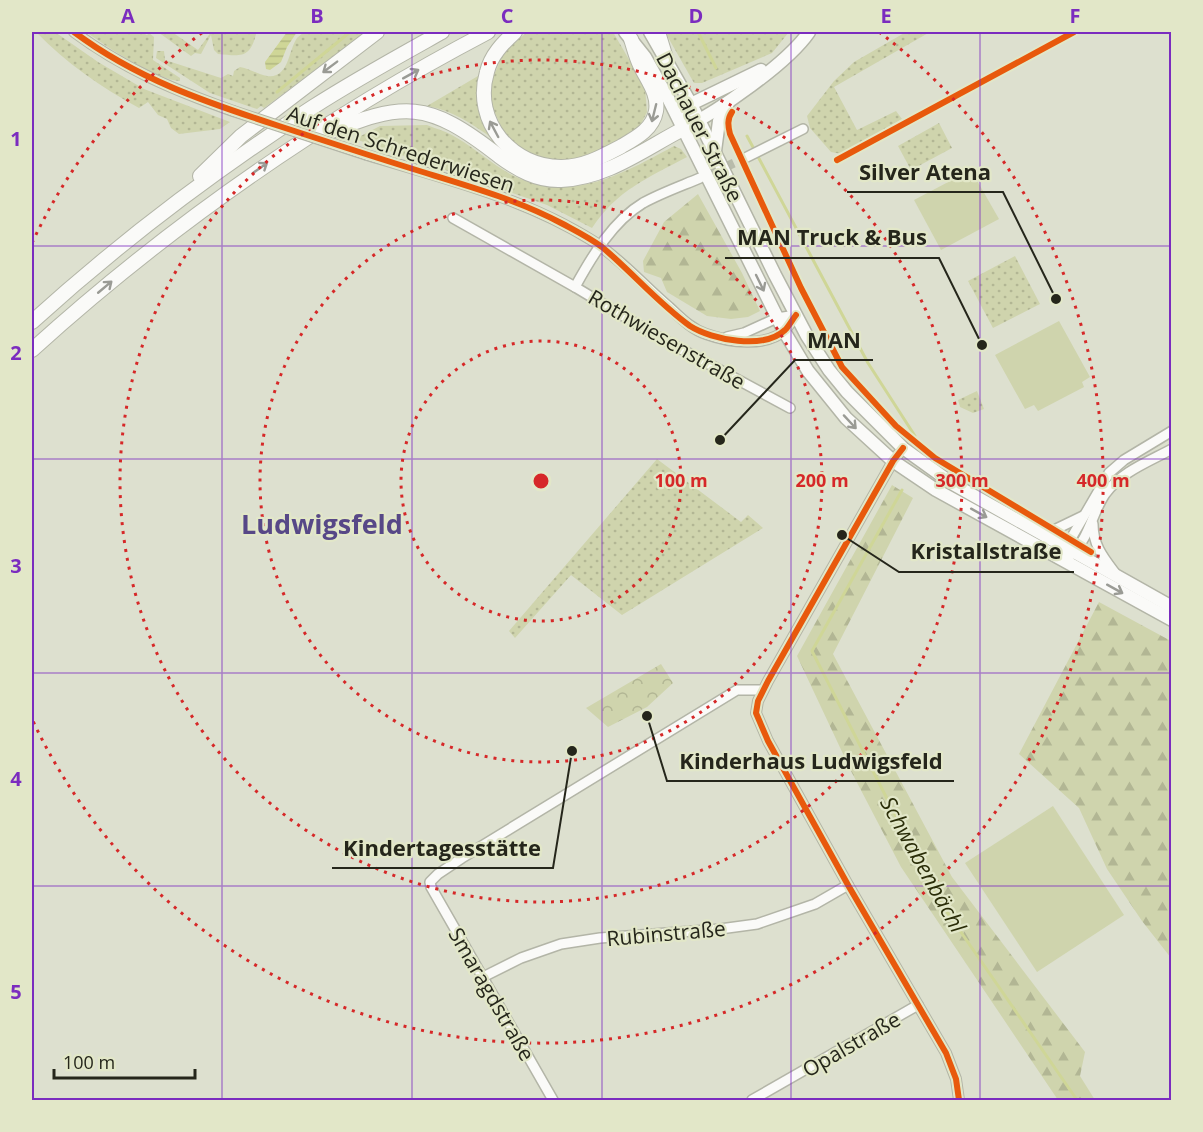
<svg xmlns="http://www.w3.org/2000/svg" width="1203" height="1132" viewBox="0 0 1203 1132" font-family="'Open Sans',sans-serif">
	<defs>
		<pattern id="grass-dots" width="8" height="8" patternUnits="userSpaceOnUse" patternTransform="scale(1.5)"><rect width="8" height="8" fill="#cfd4ad"/><path d="M2 2h.1M6 6h.1" fill="none" stroke="#b2b694" stroke-width="1.8" stroke-linecap="round"/></pattern>
		<pattern id="forest-firs" width="22" height="20" patternUnits="userSpaceOnUse" patternTransform="scale(1.5)"><rect width="22" height="20" fill="#cfd4ad"/><path d="M5 1l3.5 6h-7zM16 11l3.5 6h-7z" fill="#b2b694"/></pattern>
		<pattern id="park-crowns" width="20" height="18" patternUnits="userSpaceOnUse" patternTransform="scale(1.5)"><rect width="20" height="18" fill="#cfd4ad"/><path d="M2 6a3 3 0 1 1 6 0M12 15a3 3 0 1 1 6 0" fill="none" stroke="#b2b694"/></pattern>
		<pattern id="water-rules" width="6" height="5" patternUnits="userSpaceOnUse" patternTransform="scale(1.5)"><rect width="6" height="5" fill="#cfd697"/><path d="M0 2.5h6" fill="none" stroke="#b2b882"/></pattern>
	</defs>
	<rect width="100%" height="100%" fill="#dde0cf"/>
	<g fill="url(#grass-dots)">
		<path d="M36,32H55L98,62L144,89L230,122L220,129L179,134L171,128L167,119L158,115L148,102L139,108C101,87 66,63 36,32Z"/>
		<path d="M86,32H126L128,34L141,32L147,35L149,33L154,37L153,60L180,78V81C158,81 104,45 86,32Z"/>
		<path d="M158,32H172L198,50L211,32H250L256,34C250,59 240,56 218,54L214,50L211,35L201,54L195,53L191,56Z"/>
		<path d="M304,32H366L264,108L261,106L257,109L210,93L156,58L157,51H164L165,60L221,78L228,74L233,76L234,71L240,67C251,69 259,75 267,76C289,79 288,51 297,38C299,36 302,34 304,32Z"/>
		<polygon points="527,32 613,32 645,87 647,112 638,130 583,158 553,161 520,151 504,133 491,104 491,82 504,52"/>
		<polygon points="665,32 789,32 772,53 702,83 694,83"/>
		<polygon points="906,32 930,32 834,87 857,130 896,111 902,119 842,154 831,152 810,128 807,116 834,81 854,62"/>
		<path d="M478,76L479,108L492,138C472,124 452,110 427,106Z"/>
		<polygon points="939,123 952,148 911,170 898,146"/>
		<path d="M427,125C437,129 448,132 457,138C476,149 494,166 514,176C571,204 624,173 674,146L681,149L687,157C648,178 617,190 592,228L547,205L355,139L380,126Z"/>
		<polygon points="1015,256 1040,304 993,328 968,281"/>
		<polygon points="977,391 984,409 973,413 960,407 958,400"/>
		<polygon points="657,459 741,522 748,515 763,528 622,615 571,575 515,638 509,631"/>
	</g>
	<g fill="url(#forest-firs)">
		<polygon points="698,194 742,273 760,311 748,317 731,319 707,316 667,292 661,278 644,272 643,261 664,222"/>
		<polygon points="892,485 913,498 833,654 952,877 1085,1052 1080,1076 1095,1100 1058,1100 901,867 852,773 797,656"/>
		<polygon points="1099,602 1171,641 1171,958 1142,921 1107,869 1079,808 1019,754"/>
	</g>
	<polygon fill="url(#park-crowns)" points="661,664 673,683 647,707 608,727 586,708"/>
	<g fill="#cfd4ad">
		<polygon points="971,170 999,219 941,250 914,200"/>
		<polygon points="1059,321 1090,377 1082,382 1084,387 1038,411 1034,405 1025,409 995,355"/>
		<polygon points="1053,806 1124,915 1037,972 965,863"/>
	</g>
	<polygon fill="url(#water-rules)" points="287,32 297,32 287,47 281,62 270,70 266,69 265,62"/>
	<g fill="none" stroke-linecap="round" stroke-linejoin="round">
		<g stroke="#cfd697" stroke-width="3">
			<polyline points="698,32 716,68"/>
			<polyline points="277,92 350,32"/>
			<polyline points="747,136 868,363 915,436"/>
			<polyline points="902,490 812,651 938,899 1077,1100"/>
		</g>
		<polyline stroke="#b8bbab" stroke-width="9" stroke-dasharray="9 4.5" stroke-linecap="butt" points="701,178 745,158"/>
		<g stroke="#b3b5a7" stroke-width="12">
			<g id="minor">
				<path d="M74,32C124,69 174,90 233,111"/>
				<path d="M367,155C443,178 525,198 593,241C621,259 644,286 669,307C680,317 691,329 706,334C728,342 766,348 785,330C789,326 792,320 796,315"/>
				<polyline points="745,158 803,129"/>
				<polyline points="453,218 575,287 655,335 790,408"/>
				<path d="M575,287C592,256 613,221 643,203C661,193 681,186 700,178"/>
				<polyline points="727,337 744,333 777,318 796,315"/>
				<polyline points="903,448 893,461 768,681 758,701 756,713 768,741 848,885 946,1053 956,1079 959,1100"/>
				<path d="M1093,524C1093,545 1103,557 1115,573"/>
				<polyline points="1038,531 1054,530 1083,516"/>
				<polyline points="1066,553 1073,535 1109,473 1124,460 1172,431"/>
				<path d="M1071,555C1089,539 1092,513 1105,494C1121,472 1148,462 1172,449"/>
				<polyline points="483,977 521,958 561,944 600,938 720,929 757,924 815,904 848,885"/>
				<polyline points="553,1100 431,887 430,882 438,874 462,858 737,690 763,690"/>
				<polyline points="752,1100 918,1005"/>
			</g>
		</g>
		<g stroke="#b3b5a7" stroke-width="15">
			<g id="major">
				<polyline points="625,32 645,57 668,98 784,331 808,371 846,418 893,461 936,490 1172,620"/>
				<polyline points="650,32 691,104 775,275 807,336 829,370 847,392 903,448 953,484 1172,607"/>
				<polyline points="681,123 683,114 691,104 761,70"/>
				<path d="M683,129C718,111 787,64 809,32"/>
				<polyline points="715,151 719,121 728,103"/>
			</g>
		</g>
		<g stroke="#b3b5a7" stroke-width="16">
			<g id="highway">
				<path d="M515,32C503,43 491,55 487,72C472,122 513,168 562,167C584,167 603,156 622,146C636,138 653,129 656,111C659,94 647,80 640,65C636,57 634,48 631,39"/>
				<polyline points="658,32 666,58"/>
				<path d="M322,135C405,101 427,100 499,156C518,170 537,181 561,180C607,178 644,149 683,129"/>
				<polyline points="200,176 241,136 377,32"/>
				<path d="M32,322C119,243 214,171 313,107C355,80 399,56 442,32"/>
				<path d="M32,350C170,225 322,119 488,32"/>
			</g>
		</g>
		<use href="#minor" stroke="#fafaf8" stroke-width="9"/>
		<use href="#major" stroke="#fafaf8" stroke-width="12"/>
		<use href="#highway" stroke="#fafaf8" stroke-width="14"/>
		<g stroke="#b3b5a7" stroke-width="12" stroke-linecap="butt">
			<polyline id="minor-bridge" points="233,111 367,155"/>
		</g>
		<use href="#minor-bridge" stroke="#fafaf8" stroke-width="9"/>
		<g stroke="#e2e7c8" stroke-width="10">
			<g id="cycleway">
				<path d="M74,32C137,79 205,102 279,126C328,142 377,158 426,173C472,187 520,201 563,224C576,231 590,238 602,247C632,272 658,303 690,326C712,340 764,350 785,330C789,326 792,320 796,315"/>
				<path d="M732,112C727,119 728,126 730,134L801,288L842,367L896,426L935,458L1091,552"/>
				<polyline points="837,160 1074,32"/>
				<polyline points="903,448 893,461 768,681 758,701 756,713 768,741 848,885 946,1053 956,1079 959,1100"/>
			</g>
		</g>
		<use href="#cycleway" stroke="#e8590c" stroke-width="6"/>
	</g>
	<defs><path id="oneway-shaft" d="M-6 0H5M1.5-3L5.5 0L1.5 3" fill="none" stroke-width="1.6" stroke-linecap="round" stroke-linejoin="round" transform="scale(1.5)"/></defs>
	<g stroke="#9a9b95">
		<use href="#oneway-shaft" transform="translate(330 67) rotate(143)"/>
		<use href="#oneway-shaft" transform="translate(411 74) rotate(-29)"/>
		<use href="#oneway-shaft" transform="translate(654 113) rotate(104)"/>
		<use href="#oneway-shaft" transform="translate(494 129) rotate(-118)"/>
		<use href="#oneway-shaft" transform="translate(260 168) rotate(-35)"/>
		<use href="#oneway-shaft" transform="translate(760 283) rotate(64)"/>
		<use href="#oneway-shaft" transform="translate(105 287) rotate(-40)"/>
		<use href="#oneway-shaft" transform="translate(850 422) rotate(47)"/>
		<use href="#oneway-shaft" transform="translate(979 513) rotate(29)"/>
		<use href="#oneway-shaft" transform="translate(1115 589) rotate(29)"/>
	</g>
	<path fill="none" stroke="#7b2cbf" stroke-width="1.5" stroke-opacity="0.55" d="M222,32V1100M412,32V1100M602,32V1100M791,32V1100M980,32V1100M32,246H1172M32,459H1172M32,673H1172M32,886H1172"/>
	<g fill="none" stroke="#d62828" stroke-width="3" stroke-dasharray="3 6">
		<circle cx="541" cy="481" r="140"/>
		<circle cx="541" cy="481" r="281"/>
		<circle cx="541" cy="481" r="421"/>
		<path d="M32 243A562 562 0 0 1 203 32M879 32A562 562 0 1 1 32 719"/>
	</g>
	<g text-anchor="middle" dominant-baseline="central" stroke-width="4.5" stroke-linejoin="round" paint-order="stroke">
		<g font-size="21" fill="#25261b" stroke="#e2e7c8">
			<text transform="translate(700 127) rotate(63)">Dachauer Straße</text>
			<text transform="translate(401 149) rotate(18)">Auf den Schrederwiesen</text>
			<text transform="translate(667 339) rotate(30)">Rothwiesenstraße</text>
			<text transform="translate(666 933) rotate(-5)">Rubinstraße</text>
			<text transform="translate(492 994) rotate(60)">Smaragdstraße</text>
			<text transform="translate(851 1044) rotate(-30)">Opalstraße</text>
		</g>
		<g font-size="22" font-style="italic" fill="#2a2d08" stroke="#e2e7c8">
			<text transform="translate(924 864) rotate(61)">Schwabenbächl</text>
		</g>
		<g font-size="27" font-weight="bold" fill="#574887" stroke="#e2e7c8">
			<text x="322" y="523">Ludwigsfeld</text>
		</g>
	</g>
	<circle cx="541" cy="481" r="9" fill="#d62828" stroke="#e2e7c8" stroke-width="3"/>
	<g font-size="18" text-anchor="middle" font-weight="bold" fill="#d62828" stroke="#e2e7c8" stroke-width="4.5" stroke-linejoin="round" paint-order="stroke">
		<text x="681" y="487">100 m</text>
		<text x="822" y="487">200 m</text>
		<text x="962" y="487">300 m</text>
		<text x="1103" y="487">400 m</text>
	</g>
	<path fill="none" stroke="#25261b" stroke-width="2" d="M1056 299L1003 192H847M982 345L939 258H725M720 440L795 360H873M842 535L899 572H1074M647 716L667 781H954M572 751L553 868H332"/>
	<g fill="#25261b" stroke="#e2e7c8" stroke-width="2">
		<circle cx="1056" cy="299" r="6"/>
		<circle cx="982" cy="345" r="6"/>
		<circle cx="720" cy="440" r="6"/>
		<circle cx="842" cy="535" r="6"/>
		<circle cx="647" cy="716" r="6"/>
		<circle cx="572" cy="751" r="6"/>
	</g>
	<g font-size="22" text-anchor="middle" font-weight="bold" fill="#25261b" stroke="#e2e7c8" stroke-width="4.5" stroke-linejoin="round" paint-order="stroke">
		<text x="925" y="180">Silver Atena</text>
		<text x="832" y="245">MAN Truck &amp; Bus</text>
		<text x="834" y="348">MAN</text>
		<text x="986" y="559">Kristallstraße</text>
		<text x="811" y="769">Kinderhaus Ludwigsfeld</text>
		<text x="442" y="856">Kindertagesstätte</text>
	</g>
	<rect width="1203" height="1132" fill="none" stroke="#e2e7c8" stroke-width="66"/>
	<path d="M54 1069v9h141v-9" fill="none" stroke="#25261b" stroke-width="3"/>
	<text x="63" y="1069" font-size="18" fill="#25261b" stroke="#e2e7c8" stroke-width="4.5" paint-order="stroke">100 m</text>
	<rect x="33" y="33" width="1137" height="1066" fill="none" stroke="#7b2cbf" stroke-width="2"/>
	<g font-size="20" text-anchor="middle" font-weight="bold" fill="#7b2cbf">
		<text x="128" y="23">A</text>
		<text x="317" y="23">B</text>
		<text x="507" y="23">C</text>
		<text x="696" y="23">D</text>
		<text x="886" y="23">E</text>
		<text x="1075" y="23">F</text>
		<text x="16" y="146">1</text>
		<text x="16" y="360">2</text>
		<text x="16" y="573">3</text>
		<text x="16" y="786">4</text>
		<text x="16" y="999">5</text>
	</g>
</svg>
